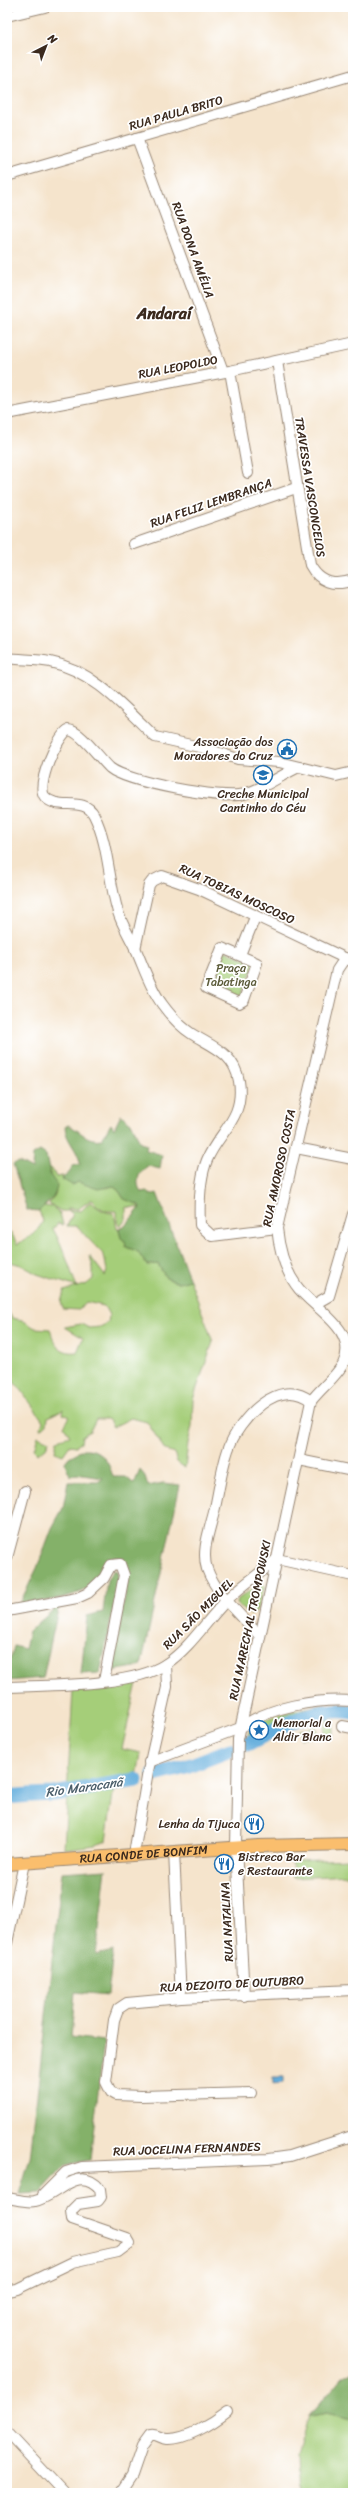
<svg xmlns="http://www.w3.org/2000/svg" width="360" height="2500" viewBox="0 0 360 2500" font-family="Sriracha,sans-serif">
	<rect width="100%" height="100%" fill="#fff"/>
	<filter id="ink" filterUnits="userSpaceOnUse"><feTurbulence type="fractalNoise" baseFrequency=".025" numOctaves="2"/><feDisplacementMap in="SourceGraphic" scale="8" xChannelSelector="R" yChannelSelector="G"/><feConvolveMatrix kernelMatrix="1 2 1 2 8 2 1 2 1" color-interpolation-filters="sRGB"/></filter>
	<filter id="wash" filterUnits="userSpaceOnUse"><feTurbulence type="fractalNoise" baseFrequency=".012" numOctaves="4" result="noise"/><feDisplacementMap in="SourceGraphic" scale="16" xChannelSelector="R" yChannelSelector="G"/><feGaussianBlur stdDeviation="0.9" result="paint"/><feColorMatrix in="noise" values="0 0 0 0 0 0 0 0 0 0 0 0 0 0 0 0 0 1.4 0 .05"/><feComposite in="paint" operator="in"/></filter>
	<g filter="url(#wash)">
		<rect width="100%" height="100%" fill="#f5e4cc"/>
		<g fill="#a5ce79" stroke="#707c4c">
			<polygon points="222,950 255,962 240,1001 208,989"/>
			<polygon points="48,1167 52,1169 56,1177 63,1176 62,1179 106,1188 113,1186 119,1191 124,1199 133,1201 140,1208 126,1207 126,1219 120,1227 117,1222 117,1211 106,1211 97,1206 92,1199 78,1209 68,1208 67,1211 61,1211 49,1204 56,1193"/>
			<path d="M90,1202C98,1207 102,1213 114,1213L117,1229H119L121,1238L125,1241L126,1247L137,1251L147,1265L158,1264L166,1278L178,1283L190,1280L213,1342L193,1399L192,1426L188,1443L185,1468L177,1462L174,1453L165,1450L147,1422L131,1418L113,1427L108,1419H96L90,1431L82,1436L81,1443L76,1446L70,1445L63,1455L55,1452L57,1440L70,1436L64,1426L70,1417L63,1414L64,1409L48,1417L47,1424L40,1430L43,1421L20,1388L7,1376V1309L12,1318L22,1320L35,1328L50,1329C54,1344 60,1354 77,1352L83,1338L65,1327L81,1324L89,1328L100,1327L108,1323L109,1315L104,1306L86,1302L79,1310L63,1309L61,1302L64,1291L87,1284L93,1279V1268L90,1256L105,1276L107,1271L104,1255L76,1226H67L73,1214L68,1210L81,1211Z"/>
			<path d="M44,1206L53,1207L60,1213L63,1225L58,1223L53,1229C64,1248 69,1267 77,1287L37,1274L21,1265L7,1261V1231L12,1234L17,1244C29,1238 37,1233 43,1221L39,1211Z"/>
			<polygon points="38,1436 49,1441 46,1448 37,1454 34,1449"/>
			<polygon points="261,1583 265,1586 256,1612 251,1615 237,1604 238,1599"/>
			<polygon points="137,1683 122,1749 141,1753 136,1782 114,1788 106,1841 95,1845 64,1849 73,1690 110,1690"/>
			<path d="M320,1705H353V1708C314,1701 280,1722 247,1739L251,1725L287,1712Z"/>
			<polygon points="327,1719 335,1721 332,1735 324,1733"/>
			<polygon points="316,1727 318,1736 301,1739 299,1730"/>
			<polygon points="351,1859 352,1872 348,1875 293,1878 292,1861"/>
			<polygon points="326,2413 353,2419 353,2493 299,2493 297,2454 309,2416"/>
		</g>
		<g fill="#84b169" stroke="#606e44">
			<path d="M121,1115L132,1124L140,1143L147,1145L146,1150L162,1155L160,1169L148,1166C138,1172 135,1182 141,1192L147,1191L150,1195L157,1193L190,1280L179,1283L166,1278L158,1264L147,1265L137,1251L126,1247L125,1241L121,1238L119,1229L124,1227L140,1208L139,1205L124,1199L119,1191L113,1186L98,1189L78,1182L72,1185L62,1179L70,1172L72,1166L80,1164C79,1150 66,1142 65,1127L68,1125C82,1131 86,1142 102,1139L111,1124L114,1129Z"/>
			<path d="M40,1151L46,1155L50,1175L57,1185C56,1199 47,1202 39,1211L27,1210L13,1164L19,1162L32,1169L33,1155Z"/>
			<path d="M84,1449C101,1448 109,1462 113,1477H126L134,1484L140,1470L145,1476L148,1486L163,1483L180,1485L141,1666L111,1671L128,1579L124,1560L115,1557C105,1562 102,1575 94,1583C80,1598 41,1601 21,1605L20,1603L37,1568L52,1528L63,1508L68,1482H98L103,1478L76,1474L71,1476L67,1470L65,1462L69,1457Z"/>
			<polygon points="114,1570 117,1571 119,1581 100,1673 81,1674 87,1616 103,1612 107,1580"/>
			<polygon points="59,1605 43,1678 7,1681 7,1658 11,1658 14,1646 25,1649 29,1631"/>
			<polygon points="106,1869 96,1955 113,1951 108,1995 75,1992 71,2037 104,2041 90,2160 66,2165 40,2193 19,2194 30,2158 62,1872"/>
			<polygon points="353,2371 353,2419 326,2413 309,2416 342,2377"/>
		</g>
		<polygon fill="#64addc" stroke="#506c7d" points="273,2077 284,2077 284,2083 273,2084"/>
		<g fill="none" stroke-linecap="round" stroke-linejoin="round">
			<g stroke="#64addc" stroke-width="15">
				<path d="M247,1744C279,1728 315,1705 353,1712"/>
				<polyline points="154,1775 186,1767 230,1750"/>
				<polyline points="32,1795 54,1794 136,1780"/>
				<polyline points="7,1797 30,1795"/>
			</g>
		</g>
	</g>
	<g filter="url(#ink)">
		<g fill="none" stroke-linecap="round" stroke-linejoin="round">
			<g stroke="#988775" stroke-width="12">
				<g id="minor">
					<polyline points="7,16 45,7"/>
					<polyline points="137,138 223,371"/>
					<polyline points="7,176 353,75"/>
					<path d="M277,361L310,565C319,582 334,587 353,580"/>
					<polyline points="230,371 248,473"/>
					<polyline points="7,414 230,371 353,344"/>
					<polyline points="134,544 296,488"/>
					<path d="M7,658C21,660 37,659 50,662C93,670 125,708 155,737L204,748L238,759L279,762L336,776L353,772"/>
					<polygon points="222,948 257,963 244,1000 239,1003 206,988"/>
					<polyline points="135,949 149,885 152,881 162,876 199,889 353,962"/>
					<polyline points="240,955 255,917"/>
					<polyline points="296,1148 353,1159"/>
					<path d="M277,1228L212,1236L200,1225C199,1204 199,1180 207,1160C219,1131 245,1119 239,1081C234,1053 213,1047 192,1034C181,1027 170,1015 162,1004C150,988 144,968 136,950C130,937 122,925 118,912C108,880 109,845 94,815C84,796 58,811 45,797C35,786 57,737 68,730C80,730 100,759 110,768C127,782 223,800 244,794C263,789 281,775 299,767"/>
					<polyline points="315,1304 329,1296 353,1214"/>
					<polyline points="299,1460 353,1471"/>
					<polyline points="7,1558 25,1491"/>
					<polyline points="277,1559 353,1576"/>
					<polyline points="7,1611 77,1598 88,1593 104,1578 111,1565 120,1564 124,1575 104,1681"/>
					<path d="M259,1635C242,1616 216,1594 207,1569C201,1551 210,1529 214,1512C219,1492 221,1470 228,1450C238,1420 279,1375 311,1401"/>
					<path d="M7,1687C49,1685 131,1687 166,1664C191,1647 206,1621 227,1600C242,1585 261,1573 277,1559"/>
					<polyline points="342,1726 353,1728"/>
					<path d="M149,1762L240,1728C268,1707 318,1698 353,1701"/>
					<polyline points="174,1852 181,1998"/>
					<polyline points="134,1854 148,1771 167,1687 166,1664"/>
					<polyline points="7,1943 24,1863"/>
					<path d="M244,1996L236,1847L238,1739L311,1401C321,1388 335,1378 343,1364C360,1329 311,1308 296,1285C284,1268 279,1248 277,1228L337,970L345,958"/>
					<polyline points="251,2093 141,2096 116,2095 111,2092 106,2082 114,2020 118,2009 127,2003 181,1998 353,1990"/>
					<polyline points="43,2195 66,2172 82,2167 268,2159 290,2156 349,2137"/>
					<path d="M7,2198C15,2199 27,2203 35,2201C57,2197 78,2163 100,2189L101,2197L98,2201L78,2204L71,2211L72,2219L127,2238L130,2243L118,2252L73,2262L17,2289L7,2291"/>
					<polyline points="7,2432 64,2493"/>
					<path d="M120,2493L132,2475L142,2446L150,2435C157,2433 160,2439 167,2439C186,2440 213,2423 227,2412"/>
				</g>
			</g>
			<g stroke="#988775" stroke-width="14">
				<g id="major">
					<path id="s1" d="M7,1864L258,1846L353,1844"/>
				</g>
			</g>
			<use href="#minor" stroke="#fff" stroke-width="10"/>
			<use href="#major" stroke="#fabe6d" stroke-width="12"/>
		</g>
	</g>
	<defs>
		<g id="civic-ring" transform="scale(1)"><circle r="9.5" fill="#fff" stroke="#1f6fb2" stroke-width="1.5"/><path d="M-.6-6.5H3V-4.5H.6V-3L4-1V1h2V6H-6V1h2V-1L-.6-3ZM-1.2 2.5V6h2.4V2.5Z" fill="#1f6fb2"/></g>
		<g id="school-ring" transform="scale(1)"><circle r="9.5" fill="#fff" stroke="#1f6fb2" stroke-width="1.5"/><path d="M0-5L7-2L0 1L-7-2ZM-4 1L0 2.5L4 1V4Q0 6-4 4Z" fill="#1f6fb2"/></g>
		<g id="sight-ring" transform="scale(1)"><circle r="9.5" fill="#fff" stroke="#1f6fb2" stroke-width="1.5"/><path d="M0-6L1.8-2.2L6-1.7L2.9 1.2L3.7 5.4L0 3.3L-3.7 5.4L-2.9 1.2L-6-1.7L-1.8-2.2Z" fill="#1f6fb2"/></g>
		<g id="restaurant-ring" transform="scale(1)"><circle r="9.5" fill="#fff" stroke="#1f6fb2" stroke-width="1.5"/><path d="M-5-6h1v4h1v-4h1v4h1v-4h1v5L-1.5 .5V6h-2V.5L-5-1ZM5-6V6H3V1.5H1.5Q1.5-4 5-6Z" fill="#1f6fb2"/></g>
	</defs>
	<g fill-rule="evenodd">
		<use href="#civic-ring" x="287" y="749"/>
		<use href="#school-ring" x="263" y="775"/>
		<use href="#sight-ring" x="259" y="1730"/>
		<use href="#restaurant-ring" x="254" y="1824"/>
		<use href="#restaurant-ring" x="224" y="1864"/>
	</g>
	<g text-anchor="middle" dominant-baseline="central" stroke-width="3.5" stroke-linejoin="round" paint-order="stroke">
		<g font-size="12" fill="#3b2a1e" stroke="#fff">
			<text transform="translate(176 113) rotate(-16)">RUA PAULA BRITO</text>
			<text transform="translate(193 250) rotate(70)">RUA DONA AMÉLIA</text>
			<text transform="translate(178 367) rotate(-11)">RUA LEOPOLDO</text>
			<text transform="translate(310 487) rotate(81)">TRAVESSA VASCONCELOS</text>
			<text transform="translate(211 503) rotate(-19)">RUA FELIZ LEMBRANÇA</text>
			<text transform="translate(237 894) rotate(25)">RUA TOBIAS MOSCOSO</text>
			<text transform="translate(279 1168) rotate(-78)">RUA AMOROSO COSTA</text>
			<text transform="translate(198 1614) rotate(-45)">RUA SÃO MIGUEL</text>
			<text transform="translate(250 1620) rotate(-78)">RUA MARECHAL TROMPOWSKI</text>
			<text stroke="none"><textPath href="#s1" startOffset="137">RUA CONDE DE BONFIM</textPath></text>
			<text transform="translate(227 1922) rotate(-93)">RUA NATALINA</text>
			<text transform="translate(232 1984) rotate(-3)">RUA DEZOITO DE OUTUBRO</text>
			<text transform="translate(187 2149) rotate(-2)">RUA JOCELINA FERNANDES</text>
		</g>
		<g font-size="12" fill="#3b2a1e" stroke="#fff" text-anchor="end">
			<text x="273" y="742">Associação dos<tspan x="273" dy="14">Moradores do Cruz</tspan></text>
			<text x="263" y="794" text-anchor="middle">Creche Municipal<tspan x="263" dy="14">Cantinho do Céu</tspan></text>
			<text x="273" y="1723" text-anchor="start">Memorial a<tspan x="273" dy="14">Aldir Blanc</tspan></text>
			<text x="240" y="1824">Lenha da Tijuca</text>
			<text x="238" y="1857" text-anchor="start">Bistreco Bar<tspan x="238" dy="14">e Restaurante</tspan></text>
		</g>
		<g font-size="12" fill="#5b5b39" stroke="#fff">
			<text x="231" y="968">Praça<tspan x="231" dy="14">Tabatinga</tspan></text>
		</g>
		<g font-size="13" font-style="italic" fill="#4b5e6a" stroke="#fff">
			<text transform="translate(84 1787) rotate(-8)">Rio Maracanã</text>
		</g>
		<g font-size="16" font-weight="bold" fill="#3b2a1e" stroke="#fff">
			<text x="164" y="313">Andaraí</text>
		</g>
	</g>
	<rect width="360" height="2500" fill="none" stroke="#fff" stroke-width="24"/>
	<g transform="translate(46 46) rotate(42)" stroke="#ffffff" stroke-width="3" paint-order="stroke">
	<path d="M0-3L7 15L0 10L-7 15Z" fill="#3b2a1e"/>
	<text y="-6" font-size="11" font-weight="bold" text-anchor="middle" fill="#3b2a1e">N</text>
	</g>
</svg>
